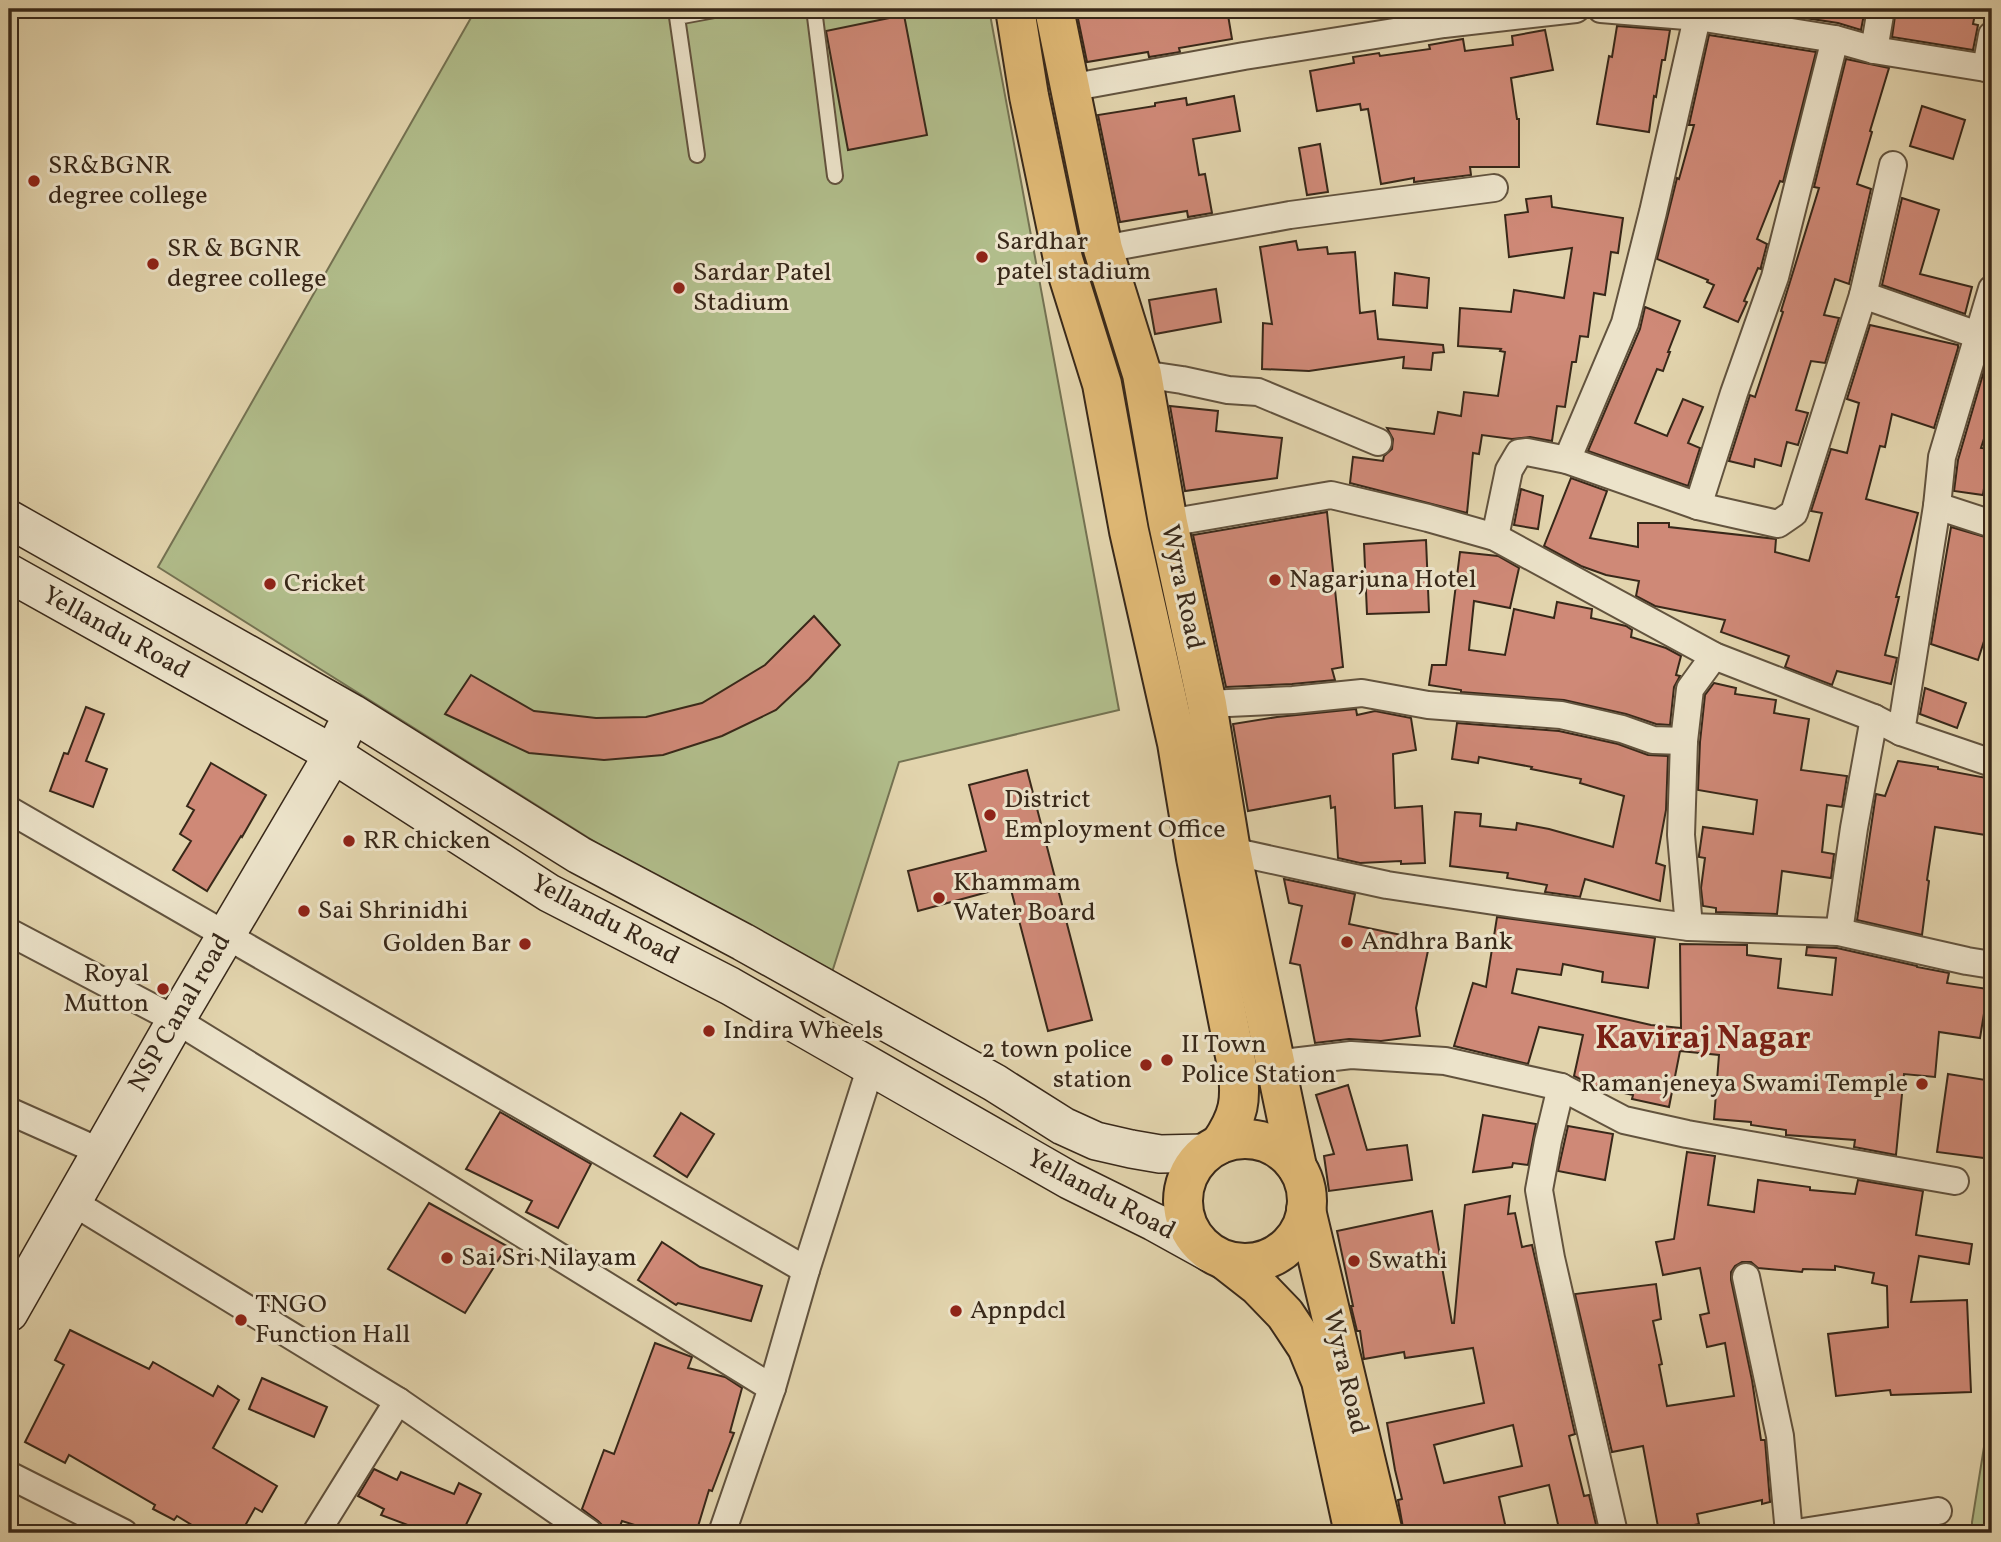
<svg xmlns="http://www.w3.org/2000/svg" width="2001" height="1542" viewBox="0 0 2001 1542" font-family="Vollkorn,serif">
	<rect width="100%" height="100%" fill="#e2d4ad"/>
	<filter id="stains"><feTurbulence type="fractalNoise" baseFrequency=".00286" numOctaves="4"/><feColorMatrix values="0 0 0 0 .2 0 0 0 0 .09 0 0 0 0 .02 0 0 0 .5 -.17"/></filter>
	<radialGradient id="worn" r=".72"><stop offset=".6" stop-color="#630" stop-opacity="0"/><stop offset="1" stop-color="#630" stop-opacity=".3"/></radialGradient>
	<g fill="#b1bd8b" stroke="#747252" stroke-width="2">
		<polygon points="476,9 989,9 1119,710 899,762 827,988 158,567"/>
		<polygon points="1992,1397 1992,1533 1972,1533 1972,1522"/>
	</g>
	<g fill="#cf8977" stroke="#382819" stroke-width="2" fill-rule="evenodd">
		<polygon points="1076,9 1227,9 1232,39 1179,48 1180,52 1149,57 1148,52 1087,62"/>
		<polygon points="1746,9 1865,9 1861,30 1838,23"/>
		<polygon points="1896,9 1976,9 1973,24 1978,25 1973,50 1892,37"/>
		<polygon points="904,15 927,135 848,150 826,31"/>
		<polygon points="1617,26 1670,30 1665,60 1662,60 1656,97 1654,96 1649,132 1597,124 1609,56 1612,57"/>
		<polygon points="1545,30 1553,70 1511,78 1517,119 1519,119 1519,167 1470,167 1471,175 1414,182 1414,178 1381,184 1368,109 1361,110 1360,104 1317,111 1310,71 1354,63 1353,57 1379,53 1380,56 1430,49 1429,45 1463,39 1465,51 1513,45 1512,36"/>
		<polygon points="1709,35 1816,52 1783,182 1780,181 1757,239 1767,244 1761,267 1761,269 1758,268 1744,301 1747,302 1738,322 1704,307 1714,285 1707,282 1708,280 1657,259 1677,178 1679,179 1694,125 1689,125"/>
		<polygon points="1846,59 1889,68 1870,131 1872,132 1857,184 1871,189 1849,284 1835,279 1824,315 1839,318 1825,363 1811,361 1796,410 1808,413 1798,445 1787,442 1781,466 1755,459 1754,467 1729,461 1750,395 1755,397 1783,312 1781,311 1819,188 1814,187"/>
		<polygon points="1234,96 1240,131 1193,139 1199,175 1205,174 1212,213 1188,217 1187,211 1120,222 1098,115 1155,106 1155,103 1186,98 1187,105"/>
		<polygon points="1922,106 1965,120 1953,159 1910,146"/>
		<polygon points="1320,144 1328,192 1307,195 1299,148"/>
		<polygon points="1551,196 1552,207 1623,218 1618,253 1611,252 1605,295 1594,293 1588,337 1580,336 1576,362 1572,362 1565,407 1557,406 1552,441 1530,437 1512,439 1482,435 1479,454 1473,453 1467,513 1350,483 1353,457 1383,461 1384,456 1392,449 1393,439 1387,428 1434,434 1438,412 1461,416 1464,392 1498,396 1505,352 1500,351 1501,349 1458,346 1460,308 1511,312 1514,290 1564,298 1572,248 1509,257 1505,215 1528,212 1526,199"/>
		<polygon points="1902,198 1939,210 1920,274 1972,287 1965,314 1882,285"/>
		<polygon points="1296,241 1298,250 1327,247 1328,254 1355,252 1360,313 1375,311 1378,339 1443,345 1444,352 1433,353 1431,370 1403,368 1404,357 1309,371 1262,369 1263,323 1272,324 1260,247"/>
		<polygon points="1395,273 1429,278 1427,308 1393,305"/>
		<polygon points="1216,289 1221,322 1155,334 1149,300"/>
		<polygon points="1645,307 1680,321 1668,352 1670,352 1663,371 1657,369 1635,423 1667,436 1683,399 1703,407 1688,443 1700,448 1688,486 1588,451 1640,329"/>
		<polygon points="1870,325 1958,345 1958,348 1934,428 1892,414 1885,447 1880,446 1866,499 1918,513 1896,597 1899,597 1885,655 1897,658 1891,684 1837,671 1832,685 1785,667 1789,656 1721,632 1725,620 1655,606 1636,596 1639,581 1606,575 1581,566 1544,546 1571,478 1607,491 1590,538 1638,547 1638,523 1669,523 1669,527 1776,539 1775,552 1809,561 1822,513 1811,511 1831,449 1847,453 1859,403 1847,399"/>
		<polygon points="1988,357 1992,358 1992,414 1981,448 1990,449 1983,495 1954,491 1958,460"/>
		<polygon points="1170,406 1218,411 1216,431 1282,438 1277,478 1185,491"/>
		<polygon points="1521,489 1543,496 1538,529 1514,525"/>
		<polygon points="1327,512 1343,667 1332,669 1335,680 1292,684 1226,687 1193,535"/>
		<polygon points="1951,527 1992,539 1992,616 1978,660 1931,644"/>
		<polygon points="1426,540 1429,612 1367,614 1364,544"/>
		<polygon points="1460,552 1498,556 1519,568 1510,608 1474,601 1469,650 1505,655 1514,609 1554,618 1557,602 1592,609 1591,618 1626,626 1632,630 1631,637 1666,648 1681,656 1676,675 1680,676 1674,687 1670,725 1656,724 1626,714 1564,700 1461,692 1461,690 1429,685 1432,665 1446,665"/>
		<polygon points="814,616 840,645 809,679 776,710 722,736 663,755 604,760 529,753 445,714 471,675 534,711 596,718 646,717 702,703 765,665"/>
		<polygon points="1714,683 1736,688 1735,694 1776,700 1774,713 1809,719 1801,770 1847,776 1842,807 1827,805 1822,852 1834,854 1831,878 1782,871 1777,914 1716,912 1716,908 1703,906 1701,888 1705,858 1699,857 1699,855 1703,827 1753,834 1757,800 1698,790 1700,742 1705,695"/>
		<polygon points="1925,688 1966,703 1957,728 1920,714"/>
		<polygon points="86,707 104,714 86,761 107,769 93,807 50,791 64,753 68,754"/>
		<polygon points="1356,709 1357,715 1375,711 1411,718 1416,750 1393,754 1395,808 1422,806 1425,863 1401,864 1401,861 1360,863 1338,858 1335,807 1331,808 1330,796 1248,811 1233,724 1277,717"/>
		<polygon points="1457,723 1559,731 1618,744 1648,755 1668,756 1666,810 1656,863 1665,866 1660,901 1585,879 1580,897 1545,892 1547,885 1507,878 1508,873 1450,866 1455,812 1481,814 1480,826 1516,830 1517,823 1549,829 1613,847 1624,796 1580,783 1581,779 1531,769 1532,767 1479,757 1478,763 1452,759"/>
		<polygon points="1898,761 1938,767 1938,769 1992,779 1992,836 1935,827 1927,880 1929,881 1922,935 1857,920 1876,794 1885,796"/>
		<polygon points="211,763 266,795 242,837 241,836 207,891 173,870 191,841 180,834 194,810 187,806"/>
		<polygon points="1027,770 1092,1020 1048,1031 1010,886 918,911 908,871 986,851 969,785"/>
		<polygon points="1284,879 1355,894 1349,924 1430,941 1416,1008 1420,1036 1381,1041 1349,1039 1315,1043 1300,965 1290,963 1302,906 1289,903"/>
		<polygon points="1497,917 1655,938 1648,988 1602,982 1603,972 1563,964 1561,975 1517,969 1512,993 1651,1025 1681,1028 1680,944 1747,945 1747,955 1781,959 1778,988 1832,995 1836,958 1806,955 1807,947 1837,948 1917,966 1917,967 1949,973 1947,983 1988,989 1980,1038 1939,1032 1935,1077 1904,1074 1896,1155 1854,1147 1855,1140 1786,1135 1786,1130 1751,1125 1751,1122 1714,1119 1719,1055 1680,1051 1669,1107 1632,1099 1633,1095 1594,1086 1574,1076 1583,1035 1539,1027 1528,1064 1454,1046 1473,983 1486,987"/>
		<polygon points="1948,1074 1992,1081 1992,1159 1937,1152"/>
		<polygon points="1348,1085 1367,1150 1407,1145 1412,1180 1329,1191 1324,1156 1334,1154 1316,1095"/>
		<polygon points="500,1112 591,1164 558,1228 526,1212 532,1201 466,1169"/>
		<polygon points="681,1113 714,1134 687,1177 654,1156"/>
		<polygon points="1483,1115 1536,1124 1528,1165 1513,1163 1512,1167 1473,1172"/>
		<polygon points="1568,1126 1613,1134 1605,1180 1558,1171"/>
		<polygon points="1687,1152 1715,1156 1708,1205 1754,1212 1758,1180 1810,1187 1810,1190 1855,1194 1858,1180 1923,1191 1916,1235 1972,1244 1969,1264 1919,1256 1911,1302 1967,1300 1971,1392 1891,1395 1890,1390 1836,1396 1828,1334 1888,1327 1887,1286 1872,1283 1874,1273 1835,1266 1835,1270 1803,1269 1802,1272 1758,1268 1751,1262 1742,1262 1735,1266 1731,1272 1731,1280 1752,1380 1761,1440 1765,1440 1770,1502 1762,1504 1762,1500 1697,1514 1699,1524 1659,1532 1643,1446 1612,1452 1575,1294 1656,1284 1661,1319 1653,1321 1662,1364 1659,1365 1667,1406 1734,1396 1725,1343 1707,1347 1700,1315 1709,1313 1700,1268 1663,1275 1656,1242 1674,1239"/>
		<path d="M1510,1196L1508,1214L1515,1213L1522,1247L1532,1245L1575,1434L1569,1436L1584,1496L1589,1495L1598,1533H1560L1549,1485L1499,1497L1507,1533H1404L1398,1500L1402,1499L1395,1470L1387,1423L1484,1403L1473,1348L1405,1358L1404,1352L1364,1359L1360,1331H1357L1351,1306H1353L1337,1231L1432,1211L1452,1323H1454L1465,1205ZM1513,1425L1522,1466L1444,1483L1434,1445Z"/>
		<polygon points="429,1203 507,1246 465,1313 388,1269"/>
		<polygon points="662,1242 700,1267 762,1286 751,1321 678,1303 676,1305 638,1280"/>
		<polygon points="70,1330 149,1369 153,1362 213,1396 218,1386 239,1400 213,1448 277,1486 262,1512 255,1508 241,1533 205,1533 177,1516 174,1520 153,1509 155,1505 69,1455 65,1463 25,1442 64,1365 55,1360"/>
		<polygon points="655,1343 692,1357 688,1368 725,1377 742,1388 730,1432 734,1433 712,1491 709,1490 696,1533 660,1533 622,1521 617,1533 605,1533 603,1526 598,1521 582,1509 604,1450 614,1454"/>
		<polygon points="262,1378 327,1407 314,1437 249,1409"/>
		<polygon points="374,1469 397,1480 401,1472 454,1494 459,1483 481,1494 462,1533 429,1533 381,1515 384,1509 358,1496"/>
	</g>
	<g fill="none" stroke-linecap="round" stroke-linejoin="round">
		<g stroke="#62533e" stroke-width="18">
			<g id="lane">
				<polyline points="814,9 835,176"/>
				<polyline points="697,155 677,17 720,9"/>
			</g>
		</g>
		<g stroke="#62533e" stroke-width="30">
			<g id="street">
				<polyline points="1601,9 1698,17 1835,39 1874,50 1992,69"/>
				<polyline points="1874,50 1881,9"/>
				<polyline points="1986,68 1992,35"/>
				<polyline points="1069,88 1244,56 1444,24 1576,9"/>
				<polyline points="1103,249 1290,215 1494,188"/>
				<polyline points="1863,295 1992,340"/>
				<polyline points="1142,374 1182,380 1228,390 1258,392 1378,442"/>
				<polyline points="1567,460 1625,323 1653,212 1699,9"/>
				<polyline points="1698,506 1734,393 1775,277 1835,39"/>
				<polyline points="1937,506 1992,524"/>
				<polyline points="1168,523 1331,495 1428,518 1495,537 1714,656 1874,718 1901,732 1992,763"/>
				<polyline points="1495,537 1509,470 1519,453 1527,452 1567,460 1698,506 1778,524 1794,513 1863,295 1893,165"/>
				<polyline points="1207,704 1293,700 1362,693 1428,705 1561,715 1622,729 1653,740 1684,741"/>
				<polyline points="1901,732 1937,506 1942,457 1992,289"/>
				<polyline points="9,810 806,1270"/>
				<polyline points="1231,851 1387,885 1514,904 1689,927 1839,932 1967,961 1992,965"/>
				<polyline points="1689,927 1681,835 1684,741 1690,689 1714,656"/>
				<polyline points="9,932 176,1020 772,1388"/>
				<polyline points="1839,932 1854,828 1874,718"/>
				<polyline points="1275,1064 1351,1055 1445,1061 1561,1087 1624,1120 1687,1134 1955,1181"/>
				<polyline points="1561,1087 1548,1141 1539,1190 1551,1258 1614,1533"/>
				<polyline points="9,1111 101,1152"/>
				<polyline points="71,1201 398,1401 589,1533"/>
				<polyline points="1746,1277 1780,1436 1789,1533"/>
				<polyline points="9,1475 124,1533"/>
				<polyline points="316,1533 398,1401"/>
				<polyline points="722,1533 772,1388 806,1270 871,1066"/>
				<polyline points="1796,1533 1938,1511"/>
			</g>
		</g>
		<g stroke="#382819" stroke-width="40">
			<g id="secondary">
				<polyline points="9,519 352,713 579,855 743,942 995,1083 1063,1126 1096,1141 1131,1149 1160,1154 1205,1153"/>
				<polyline points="9,573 333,754 549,893 730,986 1069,1180 1154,1222 1210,1253"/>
				<polyline points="9,1313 176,1020 333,754 344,731"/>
			</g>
		</g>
		<g stroke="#382819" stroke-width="42">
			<g id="primary">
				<path d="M1015,9L1029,96L1063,259L1102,384L1129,531L1177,743L1196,858L1237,1066C1242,1100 1239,1116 1220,1144"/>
				<polyline points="1054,9 1103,249 1142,374 1168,523 1207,704 1231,851 1297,1167"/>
				<circle cx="1245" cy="1201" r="62"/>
				<polyline points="1306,1210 1383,1533"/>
				<polyline points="1226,1261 1258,1286 1285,1314 1307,1347 1321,1381 1354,1533"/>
			</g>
		</g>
		<use href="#lane" stroke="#ece3ca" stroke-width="14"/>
		<use href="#street" stroke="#ece3ca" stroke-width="26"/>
		<use href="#secondary" stroke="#ece3ca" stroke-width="37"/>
		<use href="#primary" stroke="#e1ba76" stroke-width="38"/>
	</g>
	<g fill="#8f2418" stroke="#ece3ca" stroke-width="2.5">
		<circle cx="34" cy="181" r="7"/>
		<circle cx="982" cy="257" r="7"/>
		<circle cx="153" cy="264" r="7"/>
		<circle cx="679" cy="288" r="7"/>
		<circle cx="1275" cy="580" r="7"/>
		<circle cx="270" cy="584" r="7"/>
		<circle cx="990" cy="815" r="7"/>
		<circle cx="349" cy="841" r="7"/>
		<circle cx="939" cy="898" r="7"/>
		<circle cx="304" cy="911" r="7"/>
		<circle cx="1347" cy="942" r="7"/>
		<circle cx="525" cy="944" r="7"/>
		<circle cx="163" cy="989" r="7"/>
		<circle cx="709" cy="1031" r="7"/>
		<circle cx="1167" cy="1060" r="7"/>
		<circle cx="1146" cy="1065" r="7"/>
		<circle cx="1922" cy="1084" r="7"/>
		<circle cx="447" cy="1258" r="7"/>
		<circle cx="1354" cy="1261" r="7"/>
		<circle cx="956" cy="1311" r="7"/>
		<circle cx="241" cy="1320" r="7"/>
	</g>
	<g text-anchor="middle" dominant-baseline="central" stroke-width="6" stroke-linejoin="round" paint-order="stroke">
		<g font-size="26" fill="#382819" stroke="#ece3ca" text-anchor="start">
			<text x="48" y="166">SR&amp;BGNR<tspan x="48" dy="30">degree college</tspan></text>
			<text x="996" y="242">Sardhar<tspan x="996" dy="30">patel stadium</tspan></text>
			<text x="167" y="249">SR &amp; BGNR<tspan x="167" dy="30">degree college</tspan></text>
			<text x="693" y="273">Sardar Patel<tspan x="693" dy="30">Stadium</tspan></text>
			<text x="1289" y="580">Nagarjuna Hotel</text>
			<text x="284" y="584">Cricket</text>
			<text x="1004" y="800">District<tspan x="1004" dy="30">Employment Office</tspan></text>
			<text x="363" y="841">RR chicken</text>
			<text x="953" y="883">Khammam<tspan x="953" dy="30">Water Board</tspan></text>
			<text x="318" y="911">Sai Shrinidhi</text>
			<text x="1361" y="942">Andhra Bank</text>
			<text x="511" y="944" text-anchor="end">Golden Bar</text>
			<text x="149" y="974" text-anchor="end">Royal<tspan x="149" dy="30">Mutton</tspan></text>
			<text x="723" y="1031">Indira Wheels</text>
			<text x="1181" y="1045">II Town<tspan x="1181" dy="30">Police Station</tspan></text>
			<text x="1132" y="1050" text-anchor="end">2 town police<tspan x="1132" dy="30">station</tspan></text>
			<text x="1908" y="1084" text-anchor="end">Ramanjeneya Swami Temple</text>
			<text x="461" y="1258">Sai Sri Nilayam</text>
			<text x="1368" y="1261">Swathi</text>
			<text x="255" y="1305">TNGO<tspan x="255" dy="30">Function Hall</tspan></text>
			<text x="970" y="1311">Apnpdcl</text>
		</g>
		<g font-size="26" fill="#382819" stroke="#ece3ca">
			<text transform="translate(1182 587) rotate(78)">Wyra Road</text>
			<text transform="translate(116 633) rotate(29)">Yellandu Road</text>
			<text transform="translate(605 920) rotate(28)">Yellandu Road</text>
			<text transform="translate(180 1013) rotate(-60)">NSP Canal road</text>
			<text transform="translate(1101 1195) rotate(28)">Yellandu Road</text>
			<text transform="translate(1345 1372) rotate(77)">Wyra Road</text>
		</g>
		<g font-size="33" font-weight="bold" fill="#7a1f14" stroke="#ece3ca">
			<text x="1703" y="1040">Kaviraj Nagar</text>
		</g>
	</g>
	<rect width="2001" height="1542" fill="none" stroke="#e2d4ad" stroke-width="35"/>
	<rect x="10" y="10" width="1980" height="1521" fill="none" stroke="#382819" stroke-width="3.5"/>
	<rect x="18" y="18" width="1966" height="1507" fill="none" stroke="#382819" stroke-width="2"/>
	<rect width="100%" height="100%" filter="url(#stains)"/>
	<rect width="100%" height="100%" fill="url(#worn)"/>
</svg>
